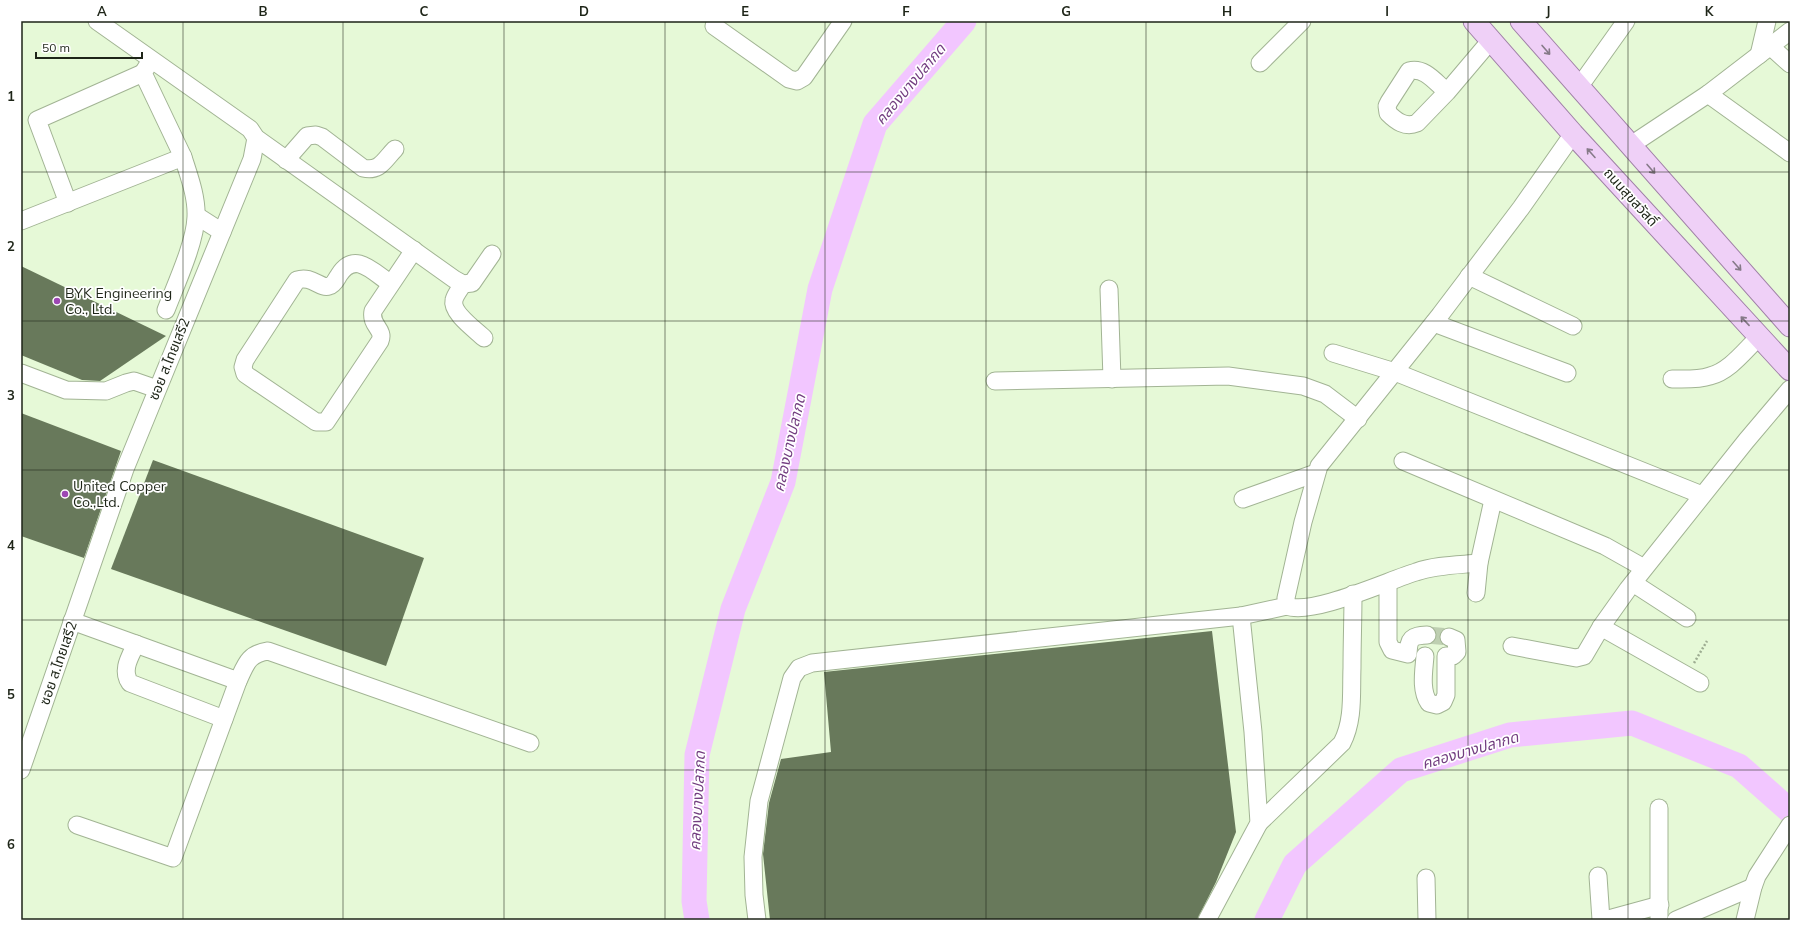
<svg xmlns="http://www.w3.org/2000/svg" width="1811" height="941" viewBox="0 0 1811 941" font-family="Mulish,'Noto Sans Thai',sans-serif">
	<rect width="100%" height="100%" fill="#e6f9d7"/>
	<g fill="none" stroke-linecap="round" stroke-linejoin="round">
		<g stroke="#f2c6ff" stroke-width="25">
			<polyline points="697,920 694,901 697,755 733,609 783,482 820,289 875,124 964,21"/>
			<polyline points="1267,920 1295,864 1401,770 1510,735 1632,723 1739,766 1790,811"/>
		</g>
	</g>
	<g fill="#68795b">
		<polygon points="21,266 166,336 100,381 82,380 21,355"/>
		<polygon points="21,413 121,451 84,558 21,536"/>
		<polygon points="153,460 424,558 386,666 111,569"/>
		<polygon points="1212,631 1236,832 1216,882 1197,920 770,920 763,854 769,803 781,759 831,752 824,672"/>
	</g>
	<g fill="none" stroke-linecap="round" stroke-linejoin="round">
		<polyline stroke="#becfb1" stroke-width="17" stroke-dasharray="17 8" stroke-linecap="butt" points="1427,635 1449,637"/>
		<g stroke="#a2b494" stroke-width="19">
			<g id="minor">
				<polyline points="97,21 250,129 256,138 454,279 463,284 472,283 492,254"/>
				<polyline points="714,26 789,79 797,81 804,77 843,21"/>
				<polyline points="1770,46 1790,64"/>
				<polyline points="1759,55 1767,21"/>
				<polyline points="1260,63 1302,21"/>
				<polyline points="1579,87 1626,21"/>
				<path d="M1447,92C1435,82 1425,67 1409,71L1389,102L1387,106L1388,113C1396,121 1405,128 1417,123L1447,92L1491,40"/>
				<polyline points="1708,94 1790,153"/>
				<polyline points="1631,145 1708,94 1790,31"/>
				<path d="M286,160L307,136L316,135L322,137L363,168C380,172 384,160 395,149"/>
				<polyline points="68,203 37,120 143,73"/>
				<polyline points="197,216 222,232"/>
				<polyline points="21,221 183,157 143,73 151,60"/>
				<polyline points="1469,276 1573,326"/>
				<path d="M391,284C373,272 355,250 339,275C337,278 334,285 329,286C320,289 312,275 297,280L245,360L243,367L245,374L316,422H326L380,341C385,329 370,326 373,311L414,250"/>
				<path d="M463,284C460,289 455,295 454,300C451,313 476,330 484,338"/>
				<polyline points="1109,289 1112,379"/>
				<path d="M166,310C176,284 195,243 196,217C197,197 189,176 183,157"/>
				<polyline points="1434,323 1567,373"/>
				<polyline points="1333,353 1395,372 1702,495"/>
				<polyline points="21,373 66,390 106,391 126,383 134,381 157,389"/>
				<path d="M1672,379C1685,379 1698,380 1710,376C1730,371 1745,350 1759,337"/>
				<polyline points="995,381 1228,376 1303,386 1325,394 1358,419"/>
				<polyline points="1403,461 1605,546 1644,568"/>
				<polyline points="1243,499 1316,473"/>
				<path d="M1479,563C1458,565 1436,565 1416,572C1389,580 1312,616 1287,606L1286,598L1303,522L1319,466L1440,315L1521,208L1573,134"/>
				<path d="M1388,583V642L1392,650L1408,654C1409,638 1411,636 1427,635"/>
				<polyline points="1633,583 1687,618"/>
				<polyline points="1476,593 1479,563 1493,500"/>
				<path d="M72,621L238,681C246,664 248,654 268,651L530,743"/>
				<polyline points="1601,627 1700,683"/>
				<path d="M136,644C130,657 121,670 130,683L224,719"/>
				<polyline points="1512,646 1576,658 1584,656 1601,627 1628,589 1746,441 1790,389"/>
				<path d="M1425,656C1424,670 1420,690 1429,703L1437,705L1443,702L1446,695V656H1453L1457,652L1456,640L1449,637"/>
				<polyline points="21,770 125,469 252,159 256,138"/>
				<polyline points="1659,808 1659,920"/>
				<path d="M1259,823L1342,743C1354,720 1351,693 1352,668C1352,643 1353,619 1353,594"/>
				<polyline points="77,825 173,858 238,681"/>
				<polyline points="1598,876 1601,920"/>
				<polyline points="1426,878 1427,920"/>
				<polyline points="757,920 754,895 753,857 759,801 792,678 799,668 812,663 1241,616 1287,606"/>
				<polyline points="1207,920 1259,823 1253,732 1241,616"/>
				<polyline points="1605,920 1660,905"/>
				<polyline points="1676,920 1753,887"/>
				<polyline points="1745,920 1753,887 1757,876 1790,825"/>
			</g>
		</g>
		<g stroke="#9f80a6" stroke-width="23">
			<g id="major">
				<polyline points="1474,21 1573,134 1790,370"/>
				<polyline points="1521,21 1790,326"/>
			</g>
		</g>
		<polyline stroke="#9dac91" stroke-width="2.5" stroke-dasharray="2 2" stroke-linecap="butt" points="1694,663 1707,641"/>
		<use href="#minor" stroke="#fff" stroke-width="17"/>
		<use href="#major" stroke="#efd0f7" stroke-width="21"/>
	</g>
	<defs><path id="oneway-shaft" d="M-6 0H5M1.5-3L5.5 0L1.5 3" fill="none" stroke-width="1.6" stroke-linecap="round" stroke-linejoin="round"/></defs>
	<g stroke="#867a88">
		<use href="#oneway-shaft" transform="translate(1546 50) rotate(49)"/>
		<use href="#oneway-shaft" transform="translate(1591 153) rotate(-132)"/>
		<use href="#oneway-shaft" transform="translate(1651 169) rotate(49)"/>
		<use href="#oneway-shaft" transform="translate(1737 266) rotate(48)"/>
		<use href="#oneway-shaft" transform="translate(1745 321) rotate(-133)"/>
	</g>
	<path fill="none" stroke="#1e2518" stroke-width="1" stroke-opacity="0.55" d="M183,21V920M343,21V920M504,21V920M665,21V920M825,21V920M986,21V920M1146,21V920M1307,21V920M1468,21V920M1628,21V920M21,172H1790M21,321H1790M21,470H1790M21,620H1790M21,770H1790"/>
	<g fill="#9d47b4" stroke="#fff" stroke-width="1.5">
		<circle cx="57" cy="301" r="4"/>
		<circle cx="65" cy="494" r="4"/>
	</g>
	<g text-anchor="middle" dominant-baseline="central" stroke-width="3.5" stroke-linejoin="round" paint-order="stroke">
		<g font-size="14" fill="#1e2518" stroke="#fff">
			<text transform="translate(1631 197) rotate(48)">ถนนสุขสวัสดิ์</text>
			<text transform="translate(169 359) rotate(-68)">ซอย ส.ไทยเสรี2</text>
			<text transform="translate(58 663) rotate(-71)">ซอย ส.ไทยเสรี2</text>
		</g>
		<g font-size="14" fill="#1e2518" stroke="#fff" text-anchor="start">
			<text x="65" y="293">BYK Engineering<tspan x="65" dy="16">Co., Ltd.</tspan></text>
			<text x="73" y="486">United Copper<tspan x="73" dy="16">Co.,Ltd.</tspan></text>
		</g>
		<g font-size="15" font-style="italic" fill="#733e81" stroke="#fff">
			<text transform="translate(910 84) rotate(-50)">คลองบางปลากด</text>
			<text transform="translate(789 443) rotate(-77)">คลองบางปลากด</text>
			<text transform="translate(1470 750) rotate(-16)">คลองบางปลากด</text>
			<text transform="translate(697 801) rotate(-87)">คลองบางปลากด</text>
		</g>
	</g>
	<rect width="1811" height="941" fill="none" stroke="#ffffff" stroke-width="44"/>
	<path d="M36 52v6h106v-6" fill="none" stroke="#1e2518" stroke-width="2"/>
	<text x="42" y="52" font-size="12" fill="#1e2518" stroke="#ffffff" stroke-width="3" paint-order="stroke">50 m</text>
	<rect x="22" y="22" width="1767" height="897" fill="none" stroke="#1e2518" stroke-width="1.5"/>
	<g font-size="13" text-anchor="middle" font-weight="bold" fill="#1e2518">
		<text x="102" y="16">A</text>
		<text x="263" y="16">B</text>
		<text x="424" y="16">C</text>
		<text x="584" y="16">D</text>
		<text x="745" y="16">E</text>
		<text x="906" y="16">F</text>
		<text x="1066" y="16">G</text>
		<text x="1227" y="16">H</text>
		<text x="1387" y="16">I</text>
		<text x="1548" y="16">J</text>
		<text x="1709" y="16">K</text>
		<text x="11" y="101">1</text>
		<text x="11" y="251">2</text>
		<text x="11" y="400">3</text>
		<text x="11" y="550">4</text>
		<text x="11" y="699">5</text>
		<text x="11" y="849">6</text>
	</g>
</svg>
